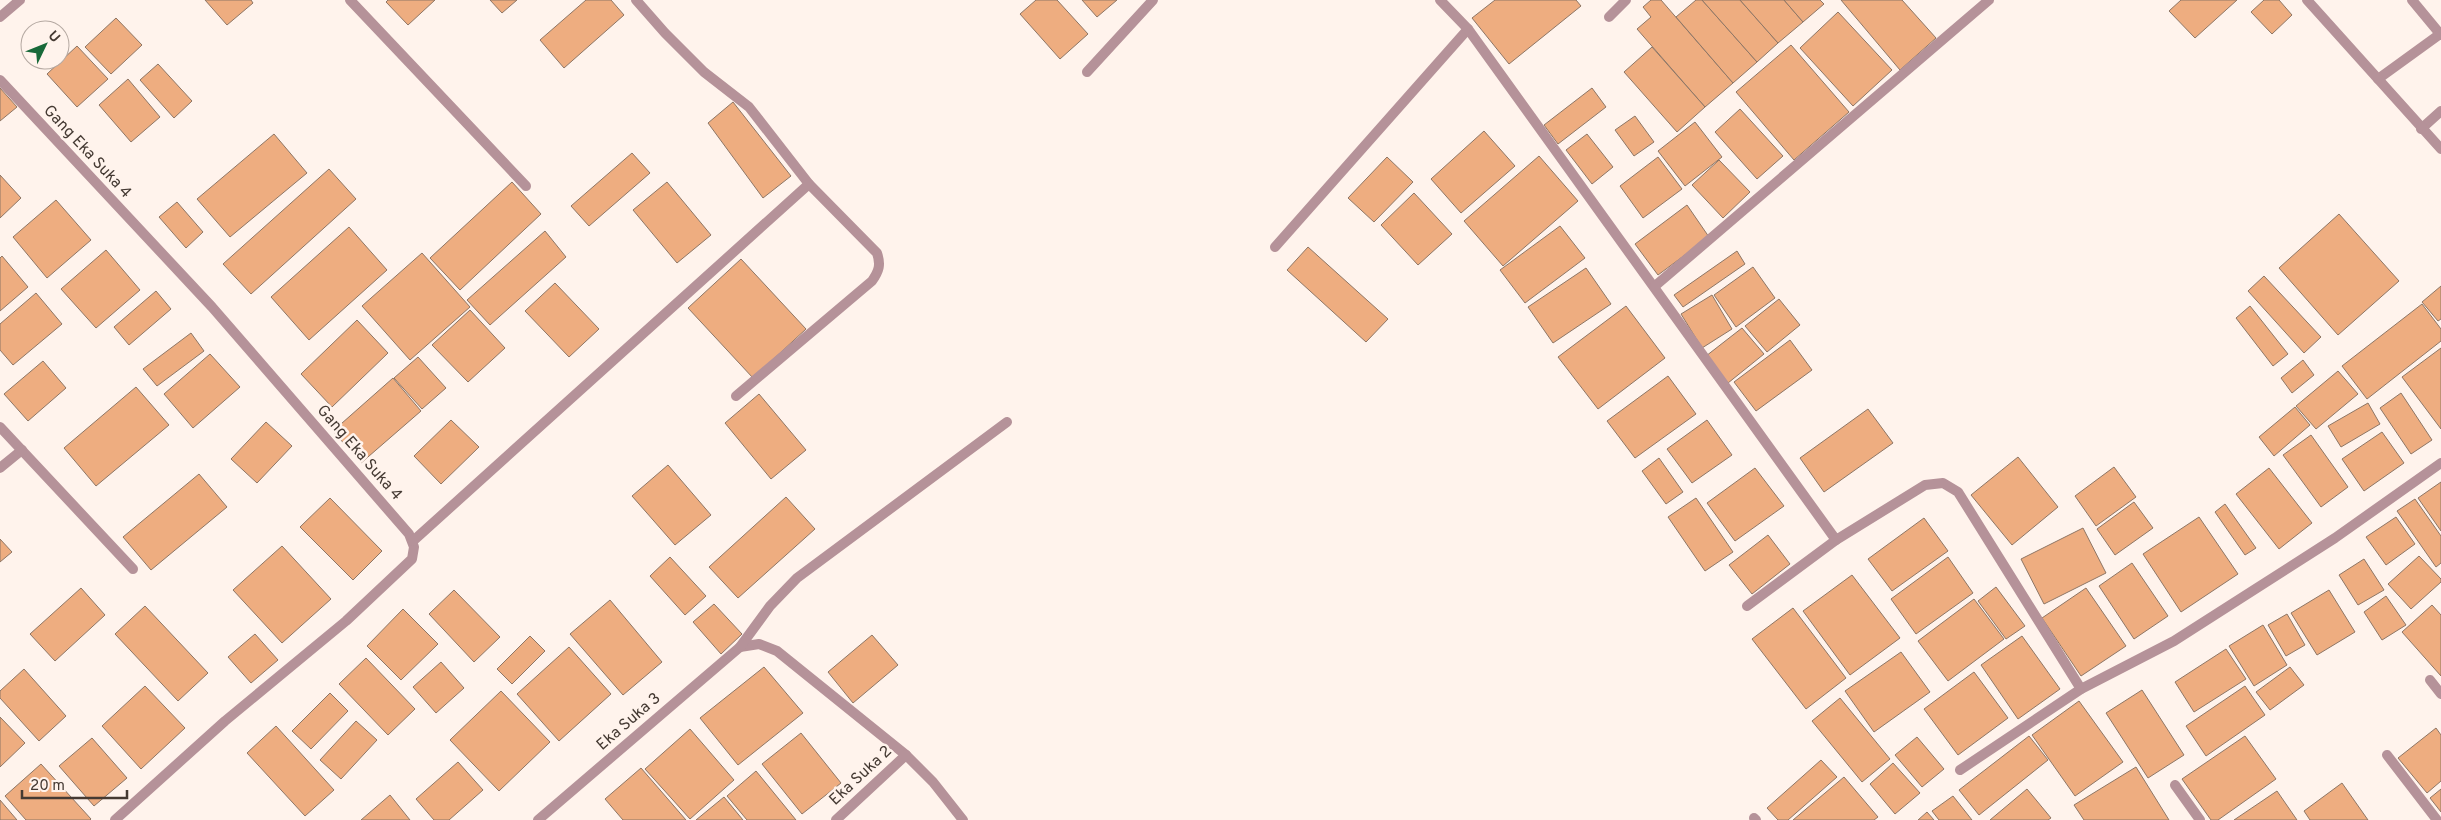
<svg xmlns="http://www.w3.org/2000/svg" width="2441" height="820" viewBox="0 0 2441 820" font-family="Overpass,sans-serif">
	<rect width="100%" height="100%" fill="#fff3ec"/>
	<g fill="#eead80" stroke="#8e7665">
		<polygon points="205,0 251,0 253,3 227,25"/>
		<polygon points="388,0 435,0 408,25 386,2"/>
		<polygon points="490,0 517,0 502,13"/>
		<polygon points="586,0 611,0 624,15 564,68 540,40"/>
		<polygon points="1036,0 1057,0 1088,34 1060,59 1020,14"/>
		<polygon points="1082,0 1117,0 1097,17"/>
		<polygon points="1495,0 1576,0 1581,6 1509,64 1472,18"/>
		<polygon points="1651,0 1661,0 1733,83 1705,107 1637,29 1651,17 1643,7"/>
		<polygon points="1696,0 1702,0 1757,62 1733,83 1676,17"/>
		<polygon points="1702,0 1740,0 1778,43 1757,62"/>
		<polygon points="1740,0 1784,0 1803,22 1778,43"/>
		<polygon points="1784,0 1820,0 1824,4 1803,22"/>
		<polygon points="1841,0 1902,0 1936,38 1900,70"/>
		<polygon points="2181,0 2237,0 2195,38 2169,11"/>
		<polygon points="2264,0 2279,0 2292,15 2272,34 2251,12"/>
		<polygon points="1838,12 1892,70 1853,106 1800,48"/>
		<polygon points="116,18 142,45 111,74 85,47"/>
		<polygon points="1791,45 1849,112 1794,160 1736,92"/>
		<polygon points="77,46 108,79 77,107 47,74"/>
		<polygon points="1652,47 1705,107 1677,132 1624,72"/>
		<polygon points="158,64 192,101 174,118 140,80"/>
		<polygon points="128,79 160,117 131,142 99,105"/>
		<polygon points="0,88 17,107 0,121"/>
		<polygon points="1592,88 1606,107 1558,144 1544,125"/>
		<polygon points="733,102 791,176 763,198 708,123"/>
		<polygon points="1740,109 1783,156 1757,179 1715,132"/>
		<polygon points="1635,116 1654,142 1634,156 1615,130"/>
		<polygon points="1695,122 1722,157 1685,186 1658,151"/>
		<polygon points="1484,131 1515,166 1461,213 1431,179"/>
		<polygon points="274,134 307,173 230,237 197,199"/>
		<polygon points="1587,134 1613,167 1592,184 1566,150"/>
		<polygon points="632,153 650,173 589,226 571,206"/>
		<polygon points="1539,156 1578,201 1503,266 1464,221"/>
		<polygon points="1387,157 1413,182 1374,222 1348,198"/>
		<polygon points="1658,157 1682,189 1643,218 1620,186"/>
		<polygon points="1719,160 1750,192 1723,218 1692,185"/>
		<polygon points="329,169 356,199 251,294 223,264"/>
		<polygon points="0,175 21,198 0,218"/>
		<polygon points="512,182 541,214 460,290 430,258"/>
		<polygon points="667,182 711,235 677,263 633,210"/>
		<polygon points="1414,193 1452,234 1418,265 1381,225"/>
		<polygon points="56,200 91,240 47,278 13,237"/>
		<polygon points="177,202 203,232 186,248 159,217"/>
		<polygon points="1687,205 1709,237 1658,275 1635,244"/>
		<polygon points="2339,214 2399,281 2338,335 2279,268"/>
		<polygon points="1560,226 1585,258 1525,303 1500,270"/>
		<polygon points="349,227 387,270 309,340 271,297"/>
		<polygon points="545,231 566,257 490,325 467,300"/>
		<polygon points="1308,247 1388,319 1366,342 1287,270"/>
		<polygon points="106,250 140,290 96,328 61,289"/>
		<polygon points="1737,251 1745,264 1683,307 1674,295"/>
		<polygon points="422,253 470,307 410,360 362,306"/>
		<polygon points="2,256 28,287 0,311 0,258"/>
		<polygon points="741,259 806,329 753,378 688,308"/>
		<polygon points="1753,267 1775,298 1736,327 1714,295"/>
		<polygon points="1586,268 1611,304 1553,343 1528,307"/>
		<polygon points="2264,276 2321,337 2304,353 2248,291"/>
		<polygon points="555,283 599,329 569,357 525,311"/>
		<polygon points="2441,286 2441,319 2438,321 2422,302"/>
		<polygon points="156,291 171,309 129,345 114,327"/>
		<polygon points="36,293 62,324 13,365 0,350 0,324"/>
		<polygon points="1712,295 1732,329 1702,348 1681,314"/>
		<polygon points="1779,299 1800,325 1767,352 1745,326"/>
		<polygon points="2422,304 2441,329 2441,341 2367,399 2342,366"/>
		<polygon points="1626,306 1665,358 1598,409 1558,357"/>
		<polygon points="2250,306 2288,354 2273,366 2236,318"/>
		<polygon points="470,310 505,348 468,382 432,345"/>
		<polygon points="357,320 388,353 332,407 301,374"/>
		<polygon points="1742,328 1764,354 1728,383 1706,356"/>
		<polygon points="191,333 204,351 157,386 143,369"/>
		<polygon points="1790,340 1812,370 1756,411 1734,382"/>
		<polygon points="2441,348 2441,429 2402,377"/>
		<polygon points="210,354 240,387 193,428 164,394"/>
		<polygon points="418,357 446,388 422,409 394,378"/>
		<polygon points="2303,360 2314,375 2292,393 2281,378"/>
		<polygon points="43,361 66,388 28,421 4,394"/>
		<polygon points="2338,371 2358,394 2316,429 2296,406"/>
		<polygon points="1668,376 1696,414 1635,458 1607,421"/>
		<polygon points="393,378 421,411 361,463 333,431"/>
		<polygon points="136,387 169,425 96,486 64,448"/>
		<polygon points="2401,393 2432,440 2411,454 2380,408"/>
		<polygon points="759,394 806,450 771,479 725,423"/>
		<polygon points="2368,403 2380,424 2341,447 2328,426"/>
		<polygon points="2295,407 2310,425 2274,456 2259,437"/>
		<polygon points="1868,409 1893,443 1824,492 1800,458"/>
		<polygon points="451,420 479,447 441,484 414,456"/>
		<polygon points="1707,420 1732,455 1692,483 1667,449"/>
		<polygon points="266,422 292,446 257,483 231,459"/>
		<polygon points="2382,432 2404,463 2364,491 2342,459"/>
		<polygon points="2311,435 2348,487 2321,507 2283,455"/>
		<polygon points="2018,457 2058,507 2012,545 1971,495"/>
		<polygon points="1659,458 1683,492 1666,504 1642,471"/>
		<polygon points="668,465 711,515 675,545 632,496"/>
		<polygon points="2114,467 2136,497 2096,526 2075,496"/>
		<polygon points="1755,468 1784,506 1735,541 1707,503"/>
		<polygon points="2269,468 2312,523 2279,549 2236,494"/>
		<polygon points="199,474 227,507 151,570 123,537"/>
		<polygon points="2441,482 2441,531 2418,498"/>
		<polygon points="786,497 815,529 738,598 709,567"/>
		<polygon points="330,498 382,551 353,580 300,527"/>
		<polygon points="1696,498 1733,552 1705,571 1668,517"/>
		<polygon points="2415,499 2441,536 2441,563 2436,567 2397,511"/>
		<polygon points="2134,502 2153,528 2115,555 2097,529"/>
		<polygon points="2225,504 2256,548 2245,555 2215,512"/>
		<polygon points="2199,517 2238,574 2181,612 2143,554"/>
		<polygon points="2396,517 2415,544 2386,565 2366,537"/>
		<polygon points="1924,518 1948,551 1892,591 1868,559"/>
		<polygon points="2083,528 2106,573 2044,604 2021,559"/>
		<polygon points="1768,535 1790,564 1752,594 1729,565"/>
		<polygon points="0,539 12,552 0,562"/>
		<polygon points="282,546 331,599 282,643 233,590"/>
		<polygon points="2419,556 2441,579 2441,582 2411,609 2388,584"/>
		<polygon points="670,557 706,596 685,615 650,576"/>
		<polygon points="1948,557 1973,593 1916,634 1891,599"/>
		<polygon points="2364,559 2384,590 2358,605 2339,575"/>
		<polygon points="2132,563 2168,616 2134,639 2099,586"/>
		<polygon points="1852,575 1900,638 1850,675 1803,611"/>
		<polygon points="1996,587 2025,626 2006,639 1978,601"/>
		<polygon points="81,588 105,615 55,661 30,634"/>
		<polygon points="2086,588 2126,646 2081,676 2042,618"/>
		<polygon points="454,590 500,637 474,662 429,614"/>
		<polygon points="2329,590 2355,632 2317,655 2291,613"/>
		<polygon points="2386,596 2406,625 2382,640 2364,612"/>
		<polygon points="1974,599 2004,639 1948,681 1918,641"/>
		<polygon points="610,600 662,662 623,695 570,634"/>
		<polygon points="714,604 742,634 721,654 693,622"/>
		<polygon points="2432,605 2441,615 2441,676 2402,632"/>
		<polygon points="145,606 208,673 178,701 115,634"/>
		<polygon points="1793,608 1846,678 1806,709 1752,639"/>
		<polygon points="403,609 438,644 401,680 367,646"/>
		<polygon points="2287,614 2305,645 2286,656 2268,625"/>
		<polygon points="2263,625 2287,665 2254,686 2229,646"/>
		<polygon points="255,634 278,660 251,683 228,657"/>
		<polygon points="872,635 898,665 853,703 828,672"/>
		<polygon points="530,636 545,651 512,684 497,669"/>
		<polygon points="2022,636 2060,689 2018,719 1981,665"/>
		<polygon points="569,647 611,694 559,741 517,694"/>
		<polygon points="2226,649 2246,679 2194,712 2175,682"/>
		<polygon points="1901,652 1930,692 1874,732 1845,691"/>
		<polygon points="366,658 415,709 388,735 339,684"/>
		<polygon points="441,662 464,688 436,713 413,687"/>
		<polygon points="764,667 803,713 738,765 700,718"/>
		<polygon points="2290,667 2304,685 2270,710 2256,692"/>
		<polygon points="24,669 66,716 39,741 0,698 0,691"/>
		<polygon points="1974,672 2008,718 1958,755 1924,709"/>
		<polygon points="145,686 185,728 141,769 102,726"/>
		<polygon points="2245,686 2265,715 2206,756 2186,726"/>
		<polygon points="2142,690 2184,755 2148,778 2106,713"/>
		<polygon points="501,691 550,742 499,791 450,740"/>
		<polygon points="330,693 348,711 311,749 292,731"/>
		<polygon points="1840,698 1890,759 1862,782 1812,721"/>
		<polygon points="2079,701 2123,762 2075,796 2032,735"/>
		<polygon points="0,717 25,743 0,767"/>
		<polygon points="356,721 377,740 341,779 320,760"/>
		<polygon points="276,726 334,790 305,816 247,753"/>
		<polygon points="2436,728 2441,735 2441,781 2427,793 2398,758"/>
		<polygon points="690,729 734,780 690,819 645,769"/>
		<polygon points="801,733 841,783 802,814 762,764"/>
		<polygon points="2029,736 2048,760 1979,815 1959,790"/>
		<polygon points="2245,736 2276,779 2218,820 2211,820 2182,779"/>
		<polygon points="1917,737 1944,769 1922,787 1895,755"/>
		<polygon points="92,738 127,778 94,806 59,766"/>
		<polygon points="1821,760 1837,777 1788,820 1778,820 1767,808"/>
		<polygon points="458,762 483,790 449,820 434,820 416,799"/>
		<polygon points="1893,763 1920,793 1895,814 1870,784"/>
		<polygon points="41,764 91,819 90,820 26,820 5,796"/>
		<polygon points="2136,767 2169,820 2084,820 2074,805"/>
		<polygon points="641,768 686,820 623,820 605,799"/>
		<polygon points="756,771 796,820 747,820 727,796"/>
		<polygon points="1844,777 1878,817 1874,820 1793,820"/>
		<polygon points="2342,783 2368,820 2310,820 2304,811"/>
		<polygon points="2027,789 2051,818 2048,820 1990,820"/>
		<polygon points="2441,789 2441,812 2430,798"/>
		<polygon points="2277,791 2297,820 2234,820"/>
		<polygon points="390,795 410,820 361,820"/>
		<polygon points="1953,796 1972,820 1939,820 1932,811"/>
		<polygon points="724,797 743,820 696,820"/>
		<polygon points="0,800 17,820 0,820"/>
		<polygon points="1927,812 1934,820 1918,820"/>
	</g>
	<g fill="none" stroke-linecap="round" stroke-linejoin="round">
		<g stroke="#b59299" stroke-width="10">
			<polyline points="2412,0 2441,35"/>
			<polyline points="2378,79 2440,34"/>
			<polyline points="2421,129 2441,111"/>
			<polyline points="1275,247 1468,29"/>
		</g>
		<g stroke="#b59299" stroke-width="10">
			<polyline points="350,0 526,186"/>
			<polyline points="636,0 665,33 704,72 749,107 809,184"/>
			<polyline points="1440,0 1468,29 1836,540 1925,485 1943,483 1958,492 2081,689"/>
			<polyline points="2307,0 2441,149"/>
			<polyline points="0,17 20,0"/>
			<polyline points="1609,17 1626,0"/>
			<polyline points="1087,72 1153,0"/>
			<polyline points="0,80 212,307 409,534 414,547 412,559 346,621 225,721 115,820"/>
			<polyline points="1655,286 1989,0"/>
			<polyline points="0,427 133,569"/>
			<polyline points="0,468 22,450"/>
			<path d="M413,541L809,184L877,253C881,265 879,271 872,281L736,396"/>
			<polyline points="1747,606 1836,540"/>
			<polyline points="740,647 759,644 777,651 906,755 933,782 963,820"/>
			<polyline points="2430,680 2441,694"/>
			<polyline points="2387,755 2437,820"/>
			<polyline points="1960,770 2081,689 2174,641 2335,538 2441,463"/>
			<polyline points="2175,785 2200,820"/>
			<polyline points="1754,818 1756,820"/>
			<polyline points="538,820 740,647 770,606 797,578 1007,422"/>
			<polyline points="836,820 906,755"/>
		</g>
	</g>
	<g text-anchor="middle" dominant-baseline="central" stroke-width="5" stroke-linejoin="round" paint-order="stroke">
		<g font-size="16" fill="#453a33" stroke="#fff3ec">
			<text transform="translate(87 152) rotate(47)">Gang Eka Suka 4</text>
			<text transform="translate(359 453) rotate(49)">Gang Eka Suka 4</text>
			<text transform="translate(629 722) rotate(-41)">Eka Suka 3</text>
			<text transform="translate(861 776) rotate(-43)">Eka Suka 2</text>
		</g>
	</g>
	<g transform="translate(45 45) rotate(47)"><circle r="24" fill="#fff3ec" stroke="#b5a9a2"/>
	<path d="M0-4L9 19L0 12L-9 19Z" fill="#186939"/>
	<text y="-8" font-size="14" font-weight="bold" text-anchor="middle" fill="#453a33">U</text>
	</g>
	<path d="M22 790v8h105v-8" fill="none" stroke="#453a33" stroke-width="2.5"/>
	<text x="30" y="790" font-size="15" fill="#453a33" stroke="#fff3ec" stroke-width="4" paint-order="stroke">20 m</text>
</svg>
